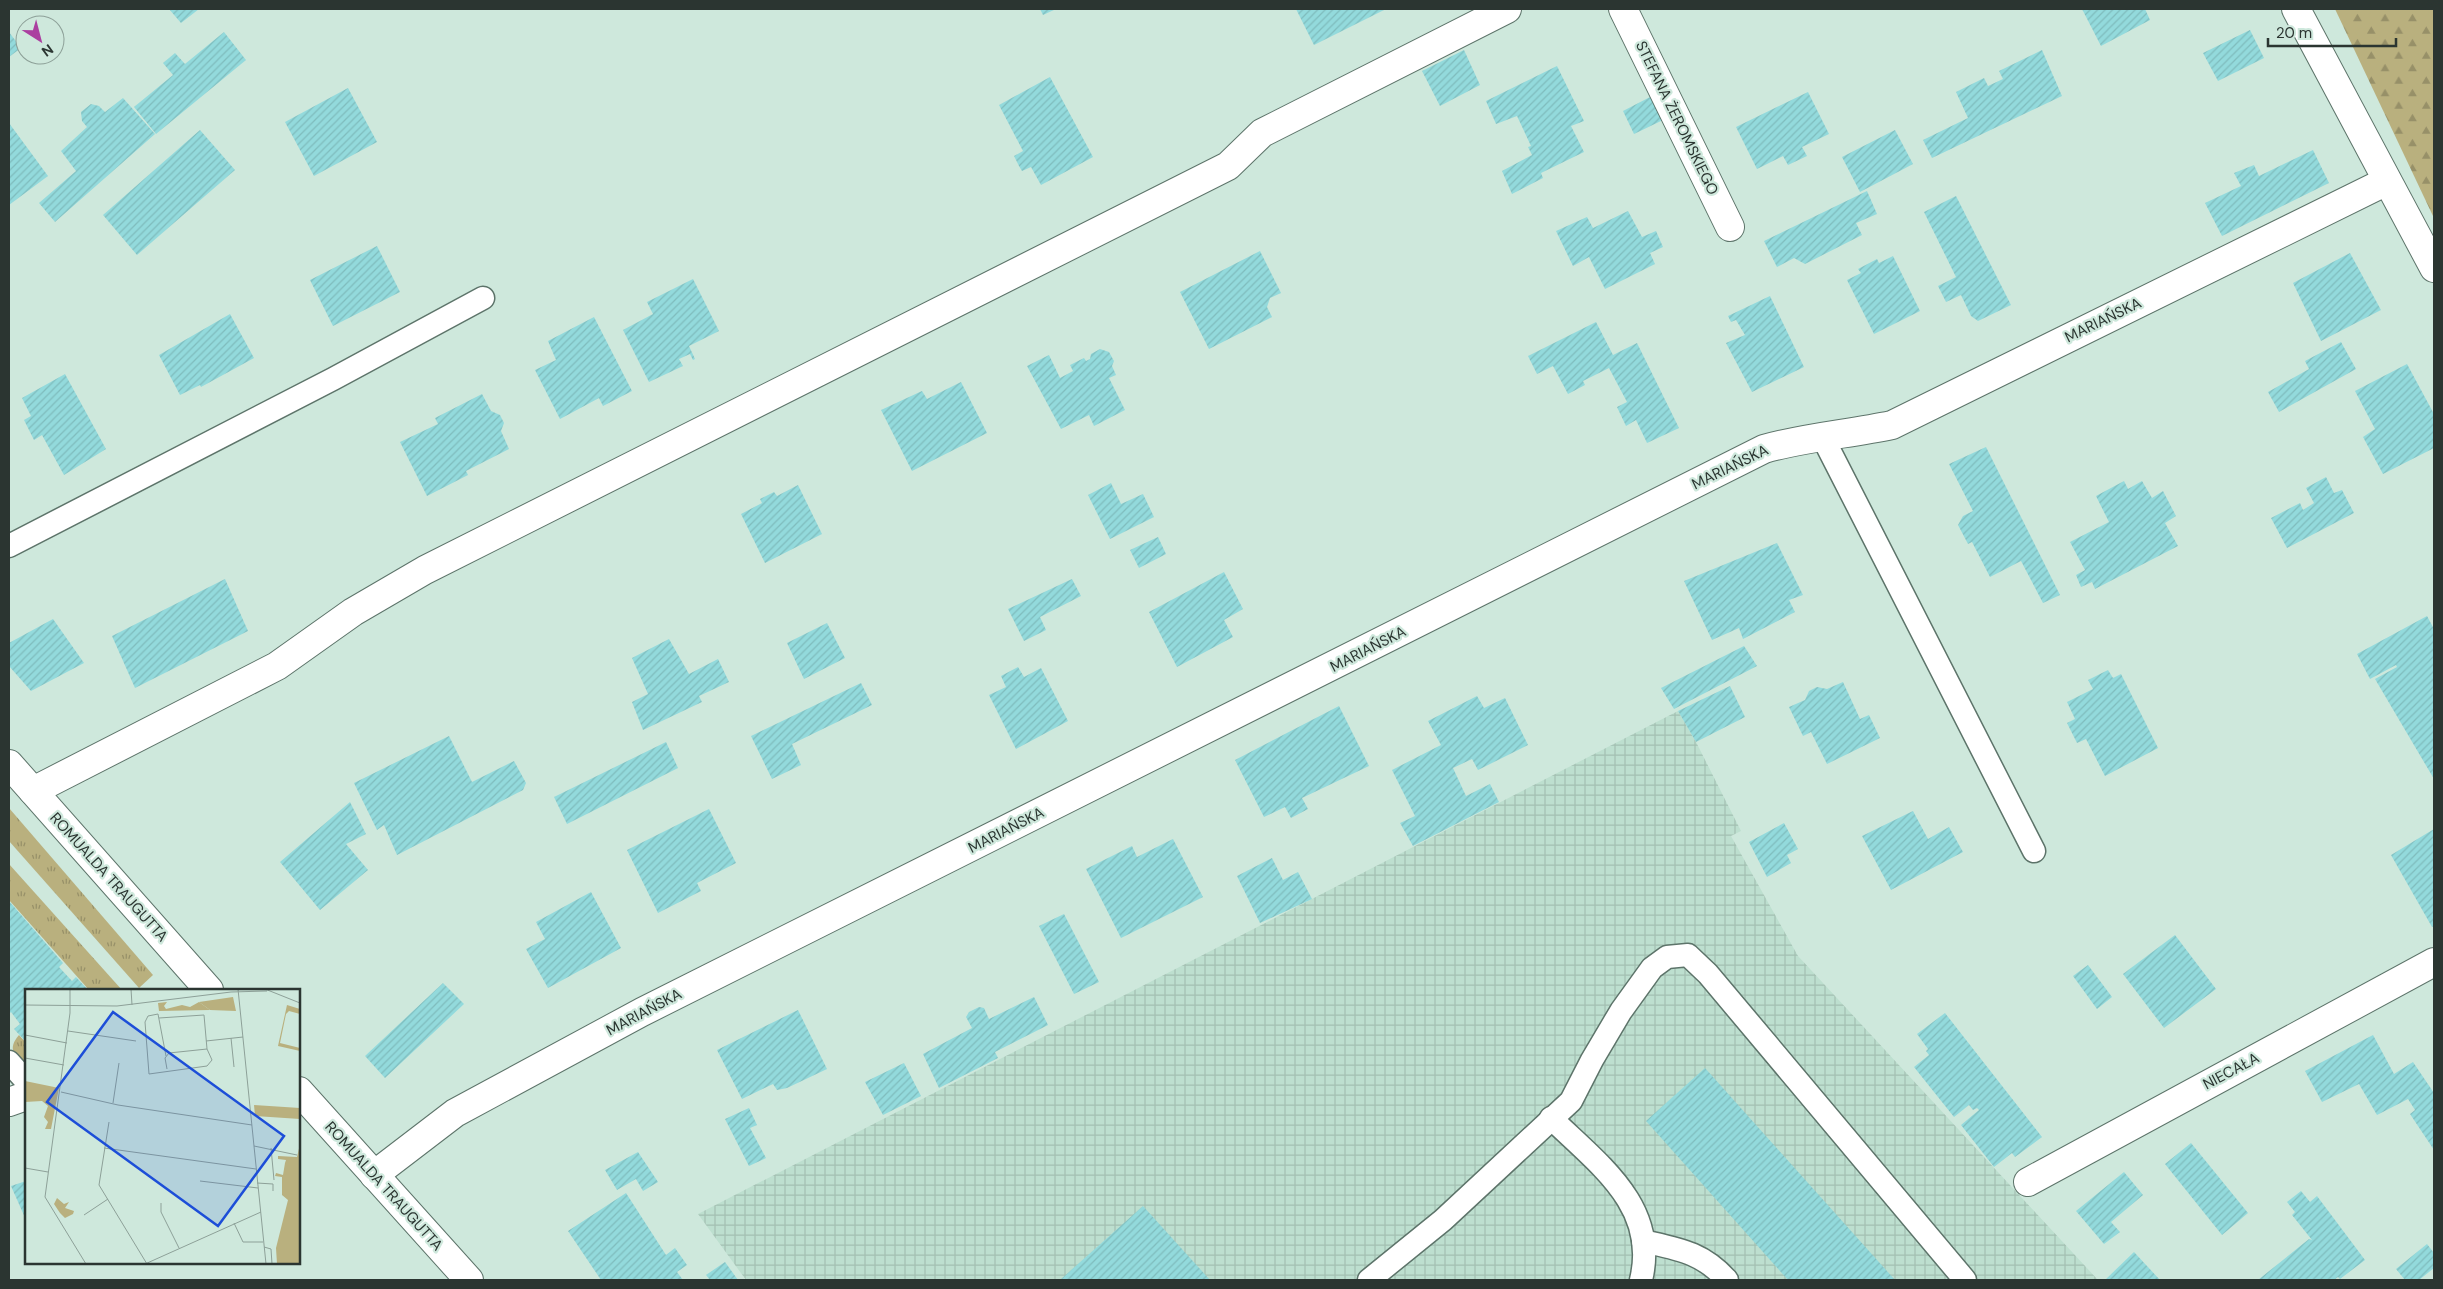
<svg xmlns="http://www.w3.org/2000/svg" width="2443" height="1289" viewBox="0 0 2443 1289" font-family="'DM Sans',sans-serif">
	<defs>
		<pattern id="industrial-grid" width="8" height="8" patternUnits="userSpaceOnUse" patternTransform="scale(1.25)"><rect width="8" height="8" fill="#bddfcf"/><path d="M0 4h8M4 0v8" fill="none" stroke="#a3c0b2"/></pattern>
		<pattern id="grass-tufts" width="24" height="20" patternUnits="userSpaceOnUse" patternTransform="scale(1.25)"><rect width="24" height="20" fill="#b9b07e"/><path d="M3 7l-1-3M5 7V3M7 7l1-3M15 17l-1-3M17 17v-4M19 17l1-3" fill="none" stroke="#979068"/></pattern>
		<pattern id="forest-firs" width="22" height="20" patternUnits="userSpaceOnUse" patternTransform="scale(1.25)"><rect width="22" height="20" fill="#b9b07e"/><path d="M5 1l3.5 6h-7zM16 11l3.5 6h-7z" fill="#979068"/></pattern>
		<pattern id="building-hatch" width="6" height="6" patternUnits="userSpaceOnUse" patternTransform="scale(1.25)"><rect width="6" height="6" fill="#93dadc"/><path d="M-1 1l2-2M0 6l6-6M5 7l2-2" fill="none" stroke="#7fbcbd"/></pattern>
	</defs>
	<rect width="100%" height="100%" fill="#cee8dc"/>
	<polygon fill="url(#industrial-grid)" points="1678,711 1696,742 1741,831 1731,836 1798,956 2098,1280 746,1280 698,1214"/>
	<g fill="url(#grass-tufts)">
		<polygon points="9,808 153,975 139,988 9,841"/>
		<polygon points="9,864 122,990 89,990 9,900"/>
		<path d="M19,1035L26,1043V1065C14,1055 7,1049 19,1035Z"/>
	</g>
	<polygon fill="url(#forest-firs)" points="2335,9 2434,9 2434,216 2433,216"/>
	<g fill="url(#building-hatch)">
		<polygon points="169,9 199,9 181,23"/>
		<polygon points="1040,9 1056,9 1043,15"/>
		<polygon points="1296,9 1386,9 1314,45"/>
		<polygon points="2082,9 2145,9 2150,20 2101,46"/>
		<polygon points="2250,30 2264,58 2218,81 2203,53"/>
		<polygon points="9,32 21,48 9,57"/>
		<polygon points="224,32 246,60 156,134 134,107 173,75 163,63 175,53 185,64"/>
		<polygon points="1464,50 1480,85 1440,106 1422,71"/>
		<polygon points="2042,50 2062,96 1932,158 1923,140 1968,118 1956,92 1984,78 1988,86 2003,79 1999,71"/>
		<polygon points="1557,66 1584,121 1571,126 1584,152 1541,173 1543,178 1512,194 1502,171 1532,155 1528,147 1531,146 1517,116 1496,124 1486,101"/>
		<polygon points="1050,77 1093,157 1041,185 1031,167 1022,171 1019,166 1014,156 1023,151 999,105"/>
		<polygon points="348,88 377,142 314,176 285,122"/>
		<polygon points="1808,92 1829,134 1802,147 1807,156 1788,165 1783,156 1757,169 1736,127"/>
		<polygon points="1652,96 1663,120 1634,134 1623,111"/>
		<polygon points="123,98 155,134 55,222 39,203 76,171 61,151 87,127 82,121 81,112 91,104 99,106 105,112"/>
		<polygon points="9,123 48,176 9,205"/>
		<polygon points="200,130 235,170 137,255 103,215"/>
		<polygon points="1895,130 1913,164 1860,192 1842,157"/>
		<polygon points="2313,150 2329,183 2222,236 2205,203 2241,186 2234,173 2254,165 2259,176"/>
		<polygon points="1867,191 1877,214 1856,223 1862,235 1805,264 1794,258 1777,267 1764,241"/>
		<polygon points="1956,196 2011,305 1978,321 1971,316 1961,295 1946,302 1938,286 1956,277 1924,212"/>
		<polygon points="1628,211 1642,237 1656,231 1663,247 1650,253 1655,264 1605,289 1589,257 1573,266 1556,231 1587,217 1593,228"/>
		<polygon points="377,246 400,292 333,326 310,280"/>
		<polygon points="1260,251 1281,293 1270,298 1267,307 1272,317 1209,349 1180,292"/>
		<polygon points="2350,253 2381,310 2321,341 2293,283"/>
		<polygon points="1893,256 1920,311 1874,334 1847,280 1861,273 1858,269 1877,259 1879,263"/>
		<polygon points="693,279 719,331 689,346 695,359 693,360 690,354 679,359 683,366 649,382 623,330 653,314 647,302"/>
		<polygon points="1770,296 1804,367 1752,392 1726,343 1745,335 1736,320 1731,322 1728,316"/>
		<polygon points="230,314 254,358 201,387 200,385 180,395 159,355"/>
		<polygon points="594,317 632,391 603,406 599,398 560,419 535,370 556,360 548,341"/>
		<polygon points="1596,322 1613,355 1637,343 1679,428 1647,443 1636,420 1626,426 1617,407 1627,402 1609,368 1583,381 1585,385 1568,394 1553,366 1537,374 1528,356"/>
		<polygon points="2341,342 2356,369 2279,412 2268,392 2309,369 2305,361"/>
		<polygon points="1100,349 1109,352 1114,361 1112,366 1116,375 1109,378 1125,410 1094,426 1089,415 1061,429 1027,366 1049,355 1060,378 1073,371 1070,365 1084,358 1086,361 1090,359 1091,354"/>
		<polygon points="2407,364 2434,414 2434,448 2383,474 2363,437 2375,429 2355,391"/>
		<polygon points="65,374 106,449 64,475 42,435 34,440 24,420 31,416 22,398"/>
		<polygon points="961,382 987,433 912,471 881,410 922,391 927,399"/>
		<polygon points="482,394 491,411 500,415 504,423 501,431 509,449 466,471 468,475 427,496 400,442 438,424 435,418"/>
		<polygon points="1986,447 2060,595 2043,603 2021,561 1990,577 1972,542 1968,544 1958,525 1963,516 1973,511 1949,464"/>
		<polygon points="2326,477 2334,493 2342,490 2354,513 2287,548 2271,518 2300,503 2303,510 2314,503 2306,488"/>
		<polygon points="2124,481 2128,489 2142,481 2152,498 2163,491 2176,516 2165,523 2178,546 2095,589 2092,582 2081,587 2076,575 2085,570 2070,542 2109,522 2096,496"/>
		<polygon points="1111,483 1121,504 1143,494 1154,517 1110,539 1088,495"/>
		<polygon points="798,485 822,534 765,563 741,514 762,503 760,499 774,492 777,496"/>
		<polygon points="1158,537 1166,554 1139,568 1130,550"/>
		<polygon points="1777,543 1803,595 1789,600 1795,612 1743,639 1739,628 1712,640 1684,581"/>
		<polygon points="1224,572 1243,609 1224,620 1233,637 1177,667 1149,612"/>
		<polygon points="225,579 248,631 135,688 112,636"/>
		<polygon points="1072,579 1081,596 1040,617 1046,630 1024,641 1008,609"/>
		<polygon points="2427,616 2434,629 2434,779 2375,679 2397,667 2396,665 2370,679 2357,654"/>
		<polygon points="53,619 84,663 31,691 9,666 9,643"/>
		<polygon points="827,623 845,658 804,679 787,643"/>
		<polygon points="669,639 689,674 718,659 729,682 699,696 702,702 643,730 632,702 648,694 632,658"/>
		<polygon points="1744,646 1757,666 1674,709 1661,688"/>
		<polygon points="1018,667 1024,677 1041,668 1068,721 1016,749 989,695 1006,687 1001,676"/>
		<polygon points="2108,670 2113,678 2121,674 2158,748 2105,776 2086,739 2077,743 2067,723 2075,719 2067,702 2093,689 2088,680"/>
		<polygon points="1843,682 1860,719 1869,715 1880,738 1827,764 1811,732 1803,736 1789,707 1805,700 1809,691 1817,687 1827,689"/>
		<polygon points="861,683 872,705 792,744 801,765 772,779 751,736"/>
		<polygon points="1730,686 1745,717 1696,742 1678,711"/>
		<polygon points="1477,696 1484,708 1505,698 1528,745 1478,770 1472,759 1453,768 1466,796 1490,784 1499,802 1413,846 1400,823 1415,816 1392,770 1441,745 1428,721"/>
		<polygon points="1339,706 1369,766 1302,798 1308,809 1291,818 1285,807 1264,817 1235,760"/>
		<polygon points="449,736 472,782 514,761 526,783 523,790 397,855 384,825 377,830 354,783"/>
		<polygon points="666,742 678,768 567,824 554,797"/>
		<polygon points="350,802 366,834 346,844 368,870 320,910 280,862"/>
		<polygon points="709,809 736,863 697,883 701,891 658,913 627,850"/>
		<polygon points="1913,811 1928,839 1949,827 1963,852 1891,890 1862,836"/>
		<polygon points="1784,823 1798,849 1787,855 1791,863 1767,877 1749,842"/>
		<polygon points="2434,829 2434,926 2432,927 2391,855"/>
		<polygon points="1173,839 1203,897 1121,938 1086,869 1132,846 1137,857"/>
		<polygon points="1272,858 1283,880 1298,872 1312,899 1260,923 1237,876"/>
		<polygon points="591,892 621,948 548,988 526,949 545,939 536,922"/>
		<polygon points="9,901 63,963 59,967 72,981 76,977 88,990 26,990 26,1042 14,1029 20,1024 11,1012 9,1014"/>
		<polygon points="1064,914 1099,982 1074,994 1039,926"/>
		<polygon points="2175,935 2216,989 2164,1028 2123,974"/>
		<polygon points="2088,965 2112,997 2097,1009 2073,976"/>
		<polygon points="443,983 464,1004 385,1078 365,1056"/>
		<polygon points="1034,997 1048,1025 995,1052 998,1058 939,1088 923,1054 972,1028 966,1017 969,1012 979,1007 984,1008 989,1019"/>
		<polygon points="798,1010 827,1069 787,1088 777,1090 773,1084 742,1099 717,1050"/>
		<polygon points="1945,1013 2042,1137 2015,1157 2012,1153 1994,1167 1961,1125 1979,1110 1977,1108 1973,1110 1969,1105 1954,1117 1914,1067 1929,1055 1926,1051 1928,1049 1917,1034"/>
		<polygon points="2373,1035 2394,1074 2413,1062 2434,1093 2434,1150 2410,1114 2415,1110 2408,1099 2377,1115 2359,1084 2322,1102 2305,1071"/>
		<polygon points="904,1063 921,1096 883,1115 865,1082"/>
		<polygon points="1705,1068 1895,1280 1788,1280 1646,1121"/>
		<polygon points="749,1108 757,1125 750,1128 766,1158 749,1166 725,1119"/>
		<polygon points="2191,1143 2248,1213 2222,1235 2165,1164"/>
		<polygon points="638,1152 658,1182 643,1191 636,1179 617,1190 605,1170"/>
		<polygon points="2124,1172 2143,1195 2111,1222 2120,1232 2104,1244 2076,1211"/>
		<polygon points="26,1181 26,1220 11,1186"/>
		<polygon points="2301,1191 2310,1202 2317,1196 2365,1260 2340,1279 2338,1277 2334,1280 2258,1280 2309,1239 2312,1240 2292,1215 2295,1212 2287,1202"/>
		<polygon points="626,1193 666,1255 675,1248 687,1265 677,1272 683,1280 601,1280 568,1231"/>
		<polygon points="1143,1206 1210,1280 1060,1280"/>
		<polygon points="2427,1244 2434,1253 2434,1268 2419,1280 2405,1280 2396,1269"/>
		<polygon points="2134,1252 2160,1280 2105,1280"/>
		<polygon points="725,1262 738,1280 710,1280 706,1275"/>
	</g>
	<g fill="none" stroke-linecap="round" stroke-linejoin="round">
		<g stroke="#5d746a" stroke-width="25">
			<g id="lane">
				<polyline points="1822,436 2034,851"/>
				<polyline points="9,546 333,379 483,298"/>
				<polyline points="9,1062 26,1081"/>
				<path d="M1551,1118C1598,1164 1659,1206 1641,1280"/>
				<path d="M1643,1241C1678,1249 1702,1252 1727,1280"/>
				<polyline points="1369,1280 1443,1220 1571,1101 1592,1060 1621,1011 1652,968 1667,957 1688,955 1708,974 1965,1280"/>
			</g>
		</g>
		<g stroke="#5d746a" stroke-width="30">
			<g id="street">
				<polyline points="1623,9 1730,227"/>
				<polyline points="2296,9 2434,268"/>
				<polyline points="9,764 209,990"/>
				<polyline points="33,791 277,666 353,612 425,570 1228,166 1262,133 1507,9"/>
				<polyline points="299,1091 469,1280"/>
				<polyline points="9,1102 26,1096"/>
				<path d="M374,1175L455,1113L642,1012L1764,449C1806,437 1849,434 1892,425L2387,181"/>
				<polyline points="2028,1182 2434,962"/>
			</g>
		</g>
		<use href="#lane" stroke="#fff" stroke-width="22"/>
		<use href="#street" stroke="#fff" stroke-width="28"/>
	</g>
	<g text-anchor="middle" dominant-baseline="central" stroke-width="4.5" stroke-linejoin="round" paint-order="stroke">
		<g font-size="15" fill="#2b3531" stroke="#cee8dc">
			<text transform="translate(1677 118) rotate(64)">STEFANA ŻEROMSKIEGO</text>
			<text transform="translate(2103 320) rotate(-26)">MARIAŃSKA</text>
			<text transform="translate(1730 467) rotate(-26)">MARIAŃSKA</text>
			<text transform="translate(1368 649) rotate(-27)">MARIAŃSKA</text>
			<text transform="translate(1006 830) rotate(-27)">MARIAŃSKA</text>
			<text transform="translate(109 877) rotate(48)">ROMUALDA TRAUGUTTA</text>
			<text transform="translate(644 1012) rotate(-28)">MARIAŃSKA</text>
			<text transform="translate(2231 1071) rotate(-28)">NIECAŁA</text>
			<text transform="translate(384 1186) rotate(48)">ROMUALDA TRAUGUTTA</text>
		</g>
	</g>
	<g transform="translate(25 989)">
		<rect width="275" height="275" fill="#cee8dc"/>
		<path d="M208,8L211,22L185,21L174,13ZM262,16L275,20V25L264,22L261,25L255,54L275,59V62L253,57ZM275,155V275H252L251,259L263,211L257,206V188L250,187L251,184L258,186L260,174L261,171L253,170V167L272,168Z" fill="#b9b07e"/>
		<path d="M0,92L34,99L26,140H20L23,133L19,128L23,117L17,112L0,113ZM229,116L275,119V130L230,127ZM32,209L39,215L44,213L40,219L49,222L48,225L40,229L35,224L29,215Z" fill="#b9b07e"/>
		<path d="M142,13L139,17L141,20L157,16L165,18L174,13L185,21L134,22L133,14Z" fill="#b9b07e"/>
		<path fill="none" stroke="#8da098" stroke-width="1" d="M45,0V24L20,208L61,275M106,0L107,16M213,0L241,275M240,0L275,14M0,16L92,17L206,3L242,2M134,29L179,26L182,60L187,71L182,77L124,85L120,33L123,27L133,25L141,67M43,42L111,52M0,46L42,54M206,49L209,78M181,52L218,48M0,69L39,76M142,80L140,69L144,64L182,60M36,103L93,116L227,136M88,114L94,74M84,133L74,196L122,275M229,157L272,166M79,159L231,180M246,159L249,191M0,179L23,183M175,192L233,199M232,194L248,195V202M136,214V223L154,259M59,226L83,210M209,234L218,253H238M239,258L246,260L247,275M120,275L236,223"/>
		<path fill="#1d4ed8" fill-opacity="0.15" stroke="#1d4ed8" stroke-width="2.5" d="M88,23L259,147L193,237L22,113Z"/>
		<rect width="275" height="275" fill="none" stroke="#2b3531" stroke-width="2.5"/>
	</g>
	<rect width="2443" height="1289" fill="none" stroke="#2b3531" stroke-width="20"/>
	<g transform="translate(40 40) rotate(144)"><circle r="24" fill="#cee8dc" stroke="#8da098"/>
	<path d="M0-4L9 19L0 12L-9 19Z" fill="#ab3fa0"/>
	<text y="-8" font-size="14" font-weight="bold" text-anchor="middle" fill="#2b3531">N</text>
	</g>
	<path d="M2268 38v8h128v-8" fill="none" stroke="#2b3531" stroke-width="2.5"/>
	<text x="2276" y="38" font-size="15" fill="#2b3531" stroke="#cee8dc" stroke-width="4" paint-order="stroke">20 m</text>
</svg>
